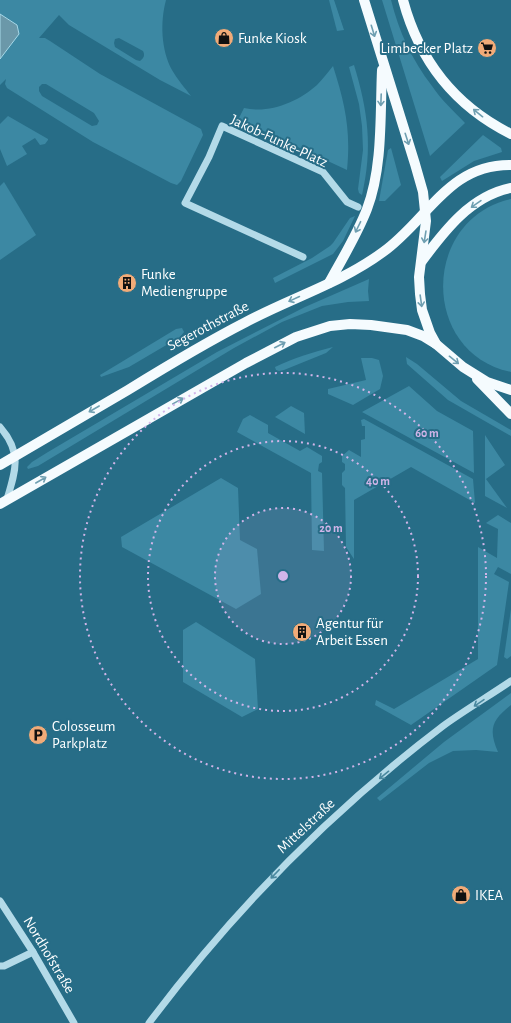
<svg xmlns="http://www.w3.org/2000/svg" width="511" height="1023" viewBox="0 0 511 1023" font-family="'Alegreya Sans',sans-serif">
	<rect width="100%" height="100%" fill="#276d87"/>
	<g fill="#3c88a3" fill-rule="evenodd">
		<path d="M0,0H166C160,22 161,50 172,70C177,79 185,88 191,96L160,80L69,25L59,15L39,38H45L50,41L100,74L201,129L203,135L181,181L177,185L171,183L93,142L7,88L5,84L6,79L0,85V59L19,34L17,25L0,14ZM119,38L143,51C145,55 144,58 140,61L136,60L115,47L114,43L115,39ZM42,84H46L94,113L99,121L97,125L92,126L42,96L39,91V87Z"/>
		<polygon points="329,0 334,0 344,30 337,31"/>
		<path d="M382,0H391C399,32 412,60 432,86C441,100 454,111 465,123L430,156Z"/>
		<path d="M354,65C368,111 373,148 362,195L359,193L358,189L363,150L362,126L359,104L349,67Z"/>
		<path d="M333,66C345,104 351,130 347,170L242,121L239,118L244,108C269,114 298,102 317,85C323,79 328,72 333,66Z"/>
		<polygon points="8,116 48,139 48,140 45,144 40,145 35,138 22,146 27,154 7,166 0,149 0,124"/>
		<polygon points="483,135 501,148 502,152 474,161 442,181 440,177"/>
		<polygon points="391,148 401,185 385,201 379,201 388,150"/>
		<polygon points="4,182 36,235 0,260 0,186"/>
		<path d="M511,199V372C420,353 421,219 511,199Z"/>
		<polygon points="355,216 343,241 333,254 275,283 273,278 312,258 330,246 333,243 350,218"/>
		<polygon points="369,279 368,291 369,301 348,302 322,306 282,322 234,348 38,466 28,469 27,467 32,462 48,452 217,352 305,307"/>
		<polygon points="182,328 184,332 180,337 129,367 101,377 100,375 176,329"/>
		<path d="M333,347L326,353L284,370L279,371L276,370L275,367C294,358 313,352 333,347Z"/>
		<polygon points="406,357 417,364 461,401 511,430 511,436 448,400 407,364"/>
		<polygon points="361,358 372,358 379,360 383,376 380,389 353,405 328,394 328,389 366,380"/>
		<polygon points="409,386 437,411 473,431 474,473 362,412"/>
		<polygon points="291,406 304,413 305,434 275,417"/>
		<polygon points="250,415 268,425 268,433 300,451 307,447 322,456 322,462 319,464 318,471 322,473 324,551 312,550 311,473 237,432 243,419"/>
		<polygon points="364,419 473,479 475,503 411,467 354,500 354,559 346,547 345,488 342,485 342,473 345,470 345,464 342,462 342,456 349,450 361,457 361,440 365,439 365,426 362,426 361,420"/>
		<polygon points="485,435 505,465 486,479 507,508 485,496"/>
		<polygon points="221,478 238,488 240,540 257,549 261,594 236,609 122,547 121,537"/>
		<polygon points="498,515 511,523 511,574 498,567 494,574 509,582 497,665 411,725 375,705 376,700 394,709 478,659 478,547 497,558 498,529 486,523"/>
		<polygon points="511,609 511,656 507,659 504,657"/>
		<polygon points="196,622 255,659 258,709 242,717 183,682 183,630"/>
		<path d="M511,693V705C492,720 488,729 498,752L476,750L453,751L429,763L380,801L377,798L444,742Z"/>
	</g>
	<polygon fill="#6b98a9" stroke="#a7d9e9" points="0,14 17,25 19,34 0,59"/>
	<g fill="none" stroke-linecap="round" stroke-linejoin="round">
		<g stroke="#b3dae8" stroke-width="7">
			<polyline points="303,257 185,203 209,157 222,126 323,172 347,202 358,207"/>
			<path d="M0,427C22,452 16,470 7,499"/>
			<polyline points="0,901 33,952 74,1023"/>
			<polyline points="0,966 4,966 33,952"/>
			<path d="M149,1023C233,911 331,811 443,726C465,710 489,696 511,681"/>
		</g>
		<g stroke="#f5fbfe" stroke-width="10">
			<polyline points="364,0 415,164 423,192 426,221 419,277 420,294 422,310 430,333 436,344 463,367 487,382 511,390"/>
			<path d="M403,0C419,60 455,106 511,134"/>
			<path d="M422,261C445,230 471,196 511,188"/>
			<path d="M329,283C342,259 357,235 367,209C383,167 380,114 382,70"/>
			<polyline points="477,379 511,414"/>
			<path d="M0,465C43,440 85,415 128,390C167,366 205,343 246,322C291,298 341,283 383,252C428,220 448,164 511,165"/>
			<polyline points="0,504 246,363 296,337 330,326 350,324 371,325 407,330 423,336 436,344"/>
		</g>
	</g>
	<defs><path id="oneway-shaft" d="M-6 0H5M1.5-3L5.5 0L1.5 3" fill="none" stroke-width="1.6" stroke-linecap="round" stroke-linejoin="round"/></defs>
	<g stroke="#6f9fb1">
		<use href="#oneway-shaft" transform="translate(373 31) rotate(73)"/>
		<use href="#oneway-shaft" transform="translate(381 100) rotate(92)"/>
		<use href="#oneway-shaft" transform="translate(478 113) rotate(-141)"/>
		<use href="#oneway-shaft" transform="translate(407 139) rotate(72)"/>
		<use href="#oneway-shaft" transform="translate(476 204) rotate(145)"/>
		<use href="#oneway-shaft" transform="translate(358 227) rotate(116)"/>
		<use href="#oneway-shaft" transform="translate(425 237) rotate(99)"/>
		<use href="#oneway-shaft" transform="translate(294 299) rotate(155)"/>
		<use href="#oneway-shaft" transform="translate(421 301) rotate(82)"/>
		<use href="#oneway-shaft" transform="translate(280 345) rotate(-27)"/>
		<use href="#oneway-shaft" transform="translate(454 360) rotate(39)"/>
		<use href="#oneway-shaft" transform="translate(178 401) rotate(-29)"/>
		<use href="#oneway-shaft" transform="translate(94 409) rotate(150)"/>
		<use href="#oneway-shaft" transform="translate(41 480) rotate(-30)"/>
	</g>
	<g stroke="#4a889f">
		<use href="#oneway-shaft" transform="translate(479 703) rotate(146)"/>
		<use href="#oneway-shaft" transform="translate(384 775) rotate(141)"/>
		<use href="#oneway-shaft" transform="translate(275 874) rotate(134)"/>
	</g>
	<circle cx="283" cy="576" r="68" fill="#d1b5e9" fill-opacity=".12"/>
	<g fill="none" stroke="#d1b5e9" stroke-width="2" stroke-dasharray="2 4">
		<circle cx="283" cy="576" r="68"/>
		<circle cx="283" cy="576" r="135"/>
		<circle cx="283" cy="576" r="203"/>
	</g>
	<defs>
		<g id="shop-disc" transform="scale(1)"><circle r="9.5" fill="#f1ab78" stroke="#276d87"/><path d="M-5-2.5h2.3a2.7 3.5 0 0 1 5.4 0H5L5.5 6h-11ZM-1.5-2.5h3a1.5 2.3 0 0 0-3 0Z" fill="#111"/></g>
		<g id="supermarket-disc" transform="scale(1)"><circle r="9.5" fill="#f1ab78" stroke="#276d87"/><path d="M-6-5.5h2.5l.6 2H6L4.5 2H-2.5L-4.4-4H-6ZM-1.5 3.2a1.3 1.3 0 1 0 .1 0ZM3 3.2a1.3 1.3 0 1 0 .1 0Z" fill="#111"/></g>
		<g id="building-disc" transform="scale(1)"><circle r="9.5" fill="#f1ab78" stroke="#276d87"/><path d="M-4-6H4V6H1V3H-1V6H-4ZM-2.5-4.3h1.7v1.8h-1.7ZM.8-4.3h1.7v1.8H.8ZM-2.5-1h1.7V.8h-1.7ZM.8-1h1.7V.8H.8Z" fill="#111"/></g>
		<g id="parking-disc" transform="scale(1)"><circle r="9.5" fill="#f1ab78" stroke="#276d87"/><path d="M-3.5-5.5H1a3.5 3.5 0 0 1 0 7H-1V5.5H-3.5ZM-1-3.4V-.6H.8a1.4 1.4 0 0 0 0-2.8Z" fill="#111"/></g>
	</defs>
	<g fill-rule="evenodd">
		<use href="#shop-disc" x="224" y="38"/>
		<use href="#supermarket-disc" x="487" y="48"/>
		<use href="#building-disc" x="127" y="283"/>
		<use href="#building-disc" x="302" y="632"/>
		<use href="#parking-disc" x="38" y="735"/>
		<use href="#shop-disc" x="461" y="895"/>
	</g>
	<g text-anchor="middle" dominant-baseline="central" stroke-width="4" stroke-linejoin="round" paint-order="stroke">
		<g font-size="15" fill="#fff" stroke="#276d87" text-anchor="start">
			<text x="238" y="38">Funke Kiosk</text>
			<text x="473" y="48" text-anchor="end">Limbecker Platz</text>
			<text x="141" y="274">Funke<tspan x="141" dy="17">Mediengruppe</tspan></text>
			<text x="316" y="623">Agentur für<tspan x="316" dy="17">Arbeit Essen</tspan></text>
			<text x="52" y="726">Colosseum<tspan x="52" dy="17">Parkplatz</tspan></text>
			<text x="475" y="895">IKEA</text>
		</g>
		<g font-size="15" fill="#fff" stroke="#276d87">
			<text transform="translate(279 141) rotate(25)">Jakob-Funke-Platz</text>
			<text transform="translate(208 326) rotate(-28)">Segerothstraße</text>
			<text transform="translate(306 826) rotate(-43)">Mittelstraße</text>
			<text transform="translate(49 955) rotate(59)">Nordhofstraße</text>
		</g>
	</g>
	<circle cx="283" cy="576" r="6" fill="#d1b5e9" stroke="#276d87" stroke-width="2"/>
	<g font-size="12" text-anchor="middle" font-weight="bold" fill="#d1b5e9" stroke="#276d87" stroke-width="4" stroke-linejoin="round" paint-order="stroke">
		<text x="427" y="437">60 m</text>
		<text x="378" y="485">40 m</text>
		<text x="331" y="532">20 m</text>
	</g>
</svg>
